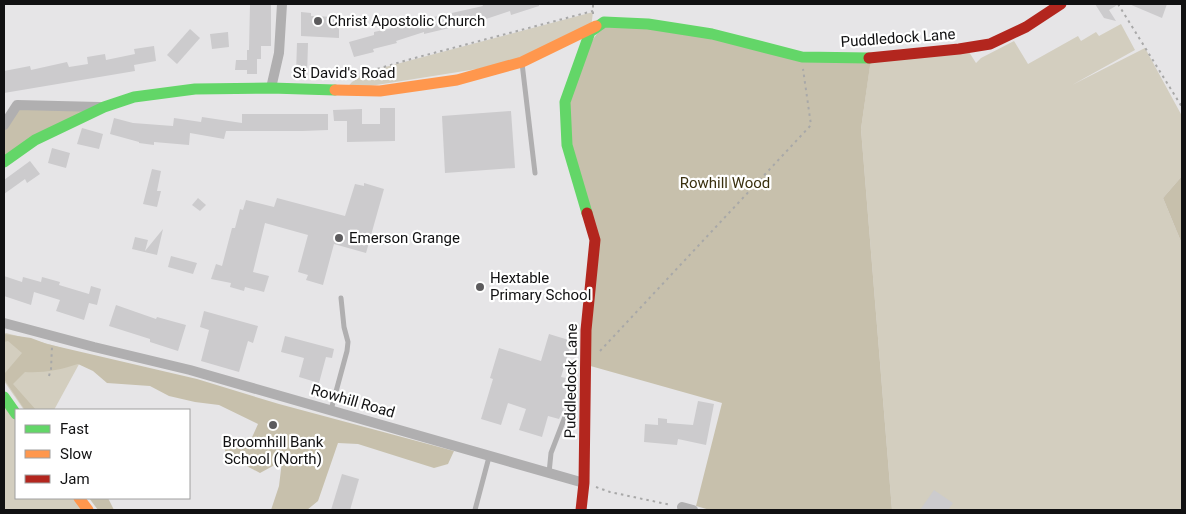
<svg xmlns="http://www.w3.org/2000/svg" width="1186" height="514" viewBox="0 0 1186 514" font-family="Roboto,sans-serif">
	<rect width="100%" height="100%" fill="#e6e5e7"/>
	<g fill="#d3cebf">
		<polygon points="593,12 591,28 521,62 345,90 352,82 370,71"/>
		<polygon points="1121,24 1135,50 1072,85 1145,48 1182,116 1182,176 1163,198 1182,244 1182,510 892,510 861,129 871,58 969,52 976,63 981,58 1014,41 1028,64 1078,36 1081,41 1096,32 1099,36"/>
		<polygon points="6,333 52,345 84,355 54,410 24,410 4,381 4,334"/>
		<polygon points="4,398 16,414 16,498 78,498 88,510 4,510"/>
	</g>
	<g fill="#c7c0ac">
		<polygon points="604,24 648,25 802,58 871,59 861,129 892,510 710,510 696,506 722,403 587,365 596,240 568,144 566,102 581,56"/>
		<polygon points="19,106 100,107 4,162 4,128"/>
		<polygon points="1182,176 1182,244 1163,198"/>
		<path d="M4,334L31,338L47,344L197,379L279,404L454,451L448,464L434,468L358,444L338,443L318,501L307,510H271L279,486L282,461L260,473L239,462L227,459L224,446L249,444L258,424L219,405L195,402L169,396L150,386L107,383L93,371L78,364C60,370 44,373 25,372L13,384L36,410H25L4,379V372L5,373L22,353L8,341L4,342Z"/>
		<polygon points="89,498 108,498 114,510 98,510"/>
	</g>
	<g fill="#cccbcd">
		<polygon points="250,4 271,4 271,46 261,46 261,59 257,59 257,74 247,74 247,70 235,70 236,60 247,60 247,50 249,50"/>
		<polygon points="482,4 539,4 539,6 511,15 510,11 483,20 424,34 424,32 396,41 397,43 373,49 374,52 354,57 349,42 374,35 374,32 397,27 396,24 415,18 416,21 483,6"/>
		<polygon points="1095,4 1119,4 1109,10 1116,21 1104,18"/>
		<polygon points="1129,4 1167,4 1162,18"/>
		<polygon points="301,12 311,13 311,16 336,17 335,26 339,26 339,38 301,36"/>
		<polygon points="190,29 200,38 177,64 167,55"/>
		<polygon points="228,32 229,47 212,49 210,34"/>
		<polygon points="297,43 308,43 307,76 296,76 296,74"/>
		<polygon points="154,46 156,61 134,65 135,71 4,93 4,71 30,66 31,70 67,62 69,67 88,64 87,57 105,54 106,60 135,54 134,49"/>
		<polygon points="380,108 395,108 395,141 347,142 347,121 334,121 333,110 362,109 362,124 380,124"/>
		<polygon points="511,111 515,168 445,173 442,116"/>
		<polygon points="242,114 328,114 328,130 303,131 226,131 224,139 190,133 189,145 154,142 154,145 139,143 139,142 110,134 114,118 133,123 173,126 174,118 201,122 202,117 242,123"/>
		<polygon points="82,128 103,134 99,149 77,144"/>
		<polygon points="52,148 70,153 66,168 48,163"/>
		<polygon points="30,161 40,174 27,183 25,179 4,194 4,180"/>
		<polygon points="152,169 161,171 157,191 161,191 157,207 143,204"/>
		<polygon points="364,183 384,189 366,253 334,244 323,285 306,280 308,275 298,272 308,235 265,223 253,272 269,276 264,292 245,287 244,291 230,287 231,283 211,279 216,264 222,266 232,228 235,228 240,209 243,210 246,200 274,207 277,198 345,216 355,184 364,186"/>
		<polygon points="198,198 206,205 200,211 192,205"/>
		<polygon points="163,229 157,255 132,249 135,237 148,240 145,251"/>
		<polygon points="171,256 197,263 193,274 168,267"/>
		<polygon points="4,276 22,282 23,277 41,282 42,277 60,282 59,285 89,294 91,286 101,289 97,305 89,303 84,320 56,311 60,300 34,292 31,305 4,296"/>
		<polygon points="116,305 156,319 157,317 186,325 178,351 150,342 150,339 109,326"/>
		<polygon points="204,311 258,326 253,343 248,341 239,372 201,361 209,330 200,327"/>
		<polygon points="549,334 572,341 561,377 566,378 563,387 567,389 563,405 565,406 559,419 548,416 542,437 519,430 526,409 508,403 501,425 481,419 493,379 490,378 499,348 541,361"/>
		<polygon points="285,336 334,349 332,358 326,357 319,383 299,377 304,358 281,352"/>
		<polygon points="698,401 714,404 706,445 678,439 677,445 644,442 645,424 658,425 658,418 667,419 667,423 693,425"/>
		<polygon points="342,474 359,479 350,510 331,510"/>
		<polygon points="934,490 953,503 948,510 920,510"/>
	</g>
	<g fill="none" stroke-linecap="round" stroke-linejoin="round">
		<g stroke="#a8a8a8" stroke-width="2" stroke-dasharray="2.5 4" stroke-linecap="butt">
			<polyline points="1118,4 1182,107"/>
			<polyline points="593,14 593,4"/>
			<polyline points="360,77 370,71 411,59 593,11"/>
			<polyline points="600,351 811,125 803,69"/>
			<polyline points="49,376 51,369 52,346"/>
			<polyline points="596,487 610,492 671,505"/>
		</g>
		<g stroke="#b0afb0" stroke-width="5">
			<polyline points="522,63 535,173"/>
			<polyline points="331,410 347,351 348,342 344,327 341,298"/>
			<polyline points="549,473 551,453 568,409"/>
			<polyline points="475,510 489,457"/>
		</g>
		<g stroke="#b0afb0" stroke-width="10">
			<polyline points="271,88 279,53 282,4"/>
			<polyline points="4,125 17,105 100,107"/>
			<polyline points="4,323 94,347 190,370 584,483"/>
			<polyline points="682,507 693,510"/>
		</g>
		<g stroke="#63d668" stroke-width="11">
			<polyline points="4,162 35,140 104,107 134,97 195,89 271,88 335,90"/>
			<polyline points="587,213 567,145 565,102 590,32 604,22 648,24 712,34 802,57 869,58"/>
			<polyline points="4,397 16,414"/>
		</g>
		<g stroke="#ff974d" stroke-width="11">
			<polyline points="335,90 380,91 457,80 522,62 596,26"/>
			<polyline points="79,498 88,510"/>
		</g>
		<g stroke="#b3261e" stroke-width="11">
			<polyline points="869,58 959,49 990,44 1026,27 1061,4"/>
			<polyline points="581,510 584,483 586,330 595,240 587,213"/>
		</g>
	</g>
	<g fill="#5c5b5d" stroke="#fff" stroke-width="2">
		<circle cx="318" cy="21" r="5"/>
		<circle cx="339" cy="238" r="5"/>
		<circle cx="480" cy="287" r="5"/>
		<circle cx="273" cy="425" r="5"/>
	</g>
	<g text-anchor="middle" dominant-baseline="central" stroke-width="4.5" stroke-linejoin="round" paint-order="stroke">
		<g font-size="15" fill="#111112" stroke="#fff" text-anchor="start">
			<text x="328" y="21">Christ Apostolic Church</text>
			<text x="349" y="238">Emerson Grange</text>
			<text x="490" y="278">Hextable<tspan x="490" dy="17">Primary School</tspan></text>
			<text x="273" y="442" text-anchor="middle">Broomhill Bank<tspan x="273" dy="17">School (North)</tspan></text>
		</g>
		<g font-size="15" fill="#111112" stroke="#fff">
			<text transform="translate(898 38) rotate(-4)">Puddledock Lane</text>
			<text x="344" y="73">St David's Road</text>
			<text transform="translate(571 381) rotate(-89)">Puddledock Lane</text>
			<text transform="translate(353 401) rotate(16)">Rowhill Road</text>
		</g>
		<g font-size="15" fill="#3a300f" stroke="#fff">
			<text x="725" y="183">Rowhill Wood</text>
		</g>
	</g>
	<rect width="1186" height="514" fill="none" stroke="#111112" stroke-width="10"/>
	<rect x="15" y="409" width="175" height="90" fill="#ffffff" stroke="#a0a0a0"/>
	<rect x="25" y="425" width="25" height="8" fill="#63d668" stroke="#a0a0a0"/>
	<text x="60" y="434" font-size="15" fill="#111112">Fast</text>
	<rect x="25" y="450" width="25" height="8" fill="#ff974d" stroke="#a0a0a0"/>
	<text x="60" y="459" font-size="15" fill="#111112">Slow</text>
	<rect x="25" y="475" width="25" height="8" fill="#b3261e" stroke="#a0a0a0"/>
	<text x="60" y="484" font-size="15" fill="#111112">Jam</text>
</svg>
